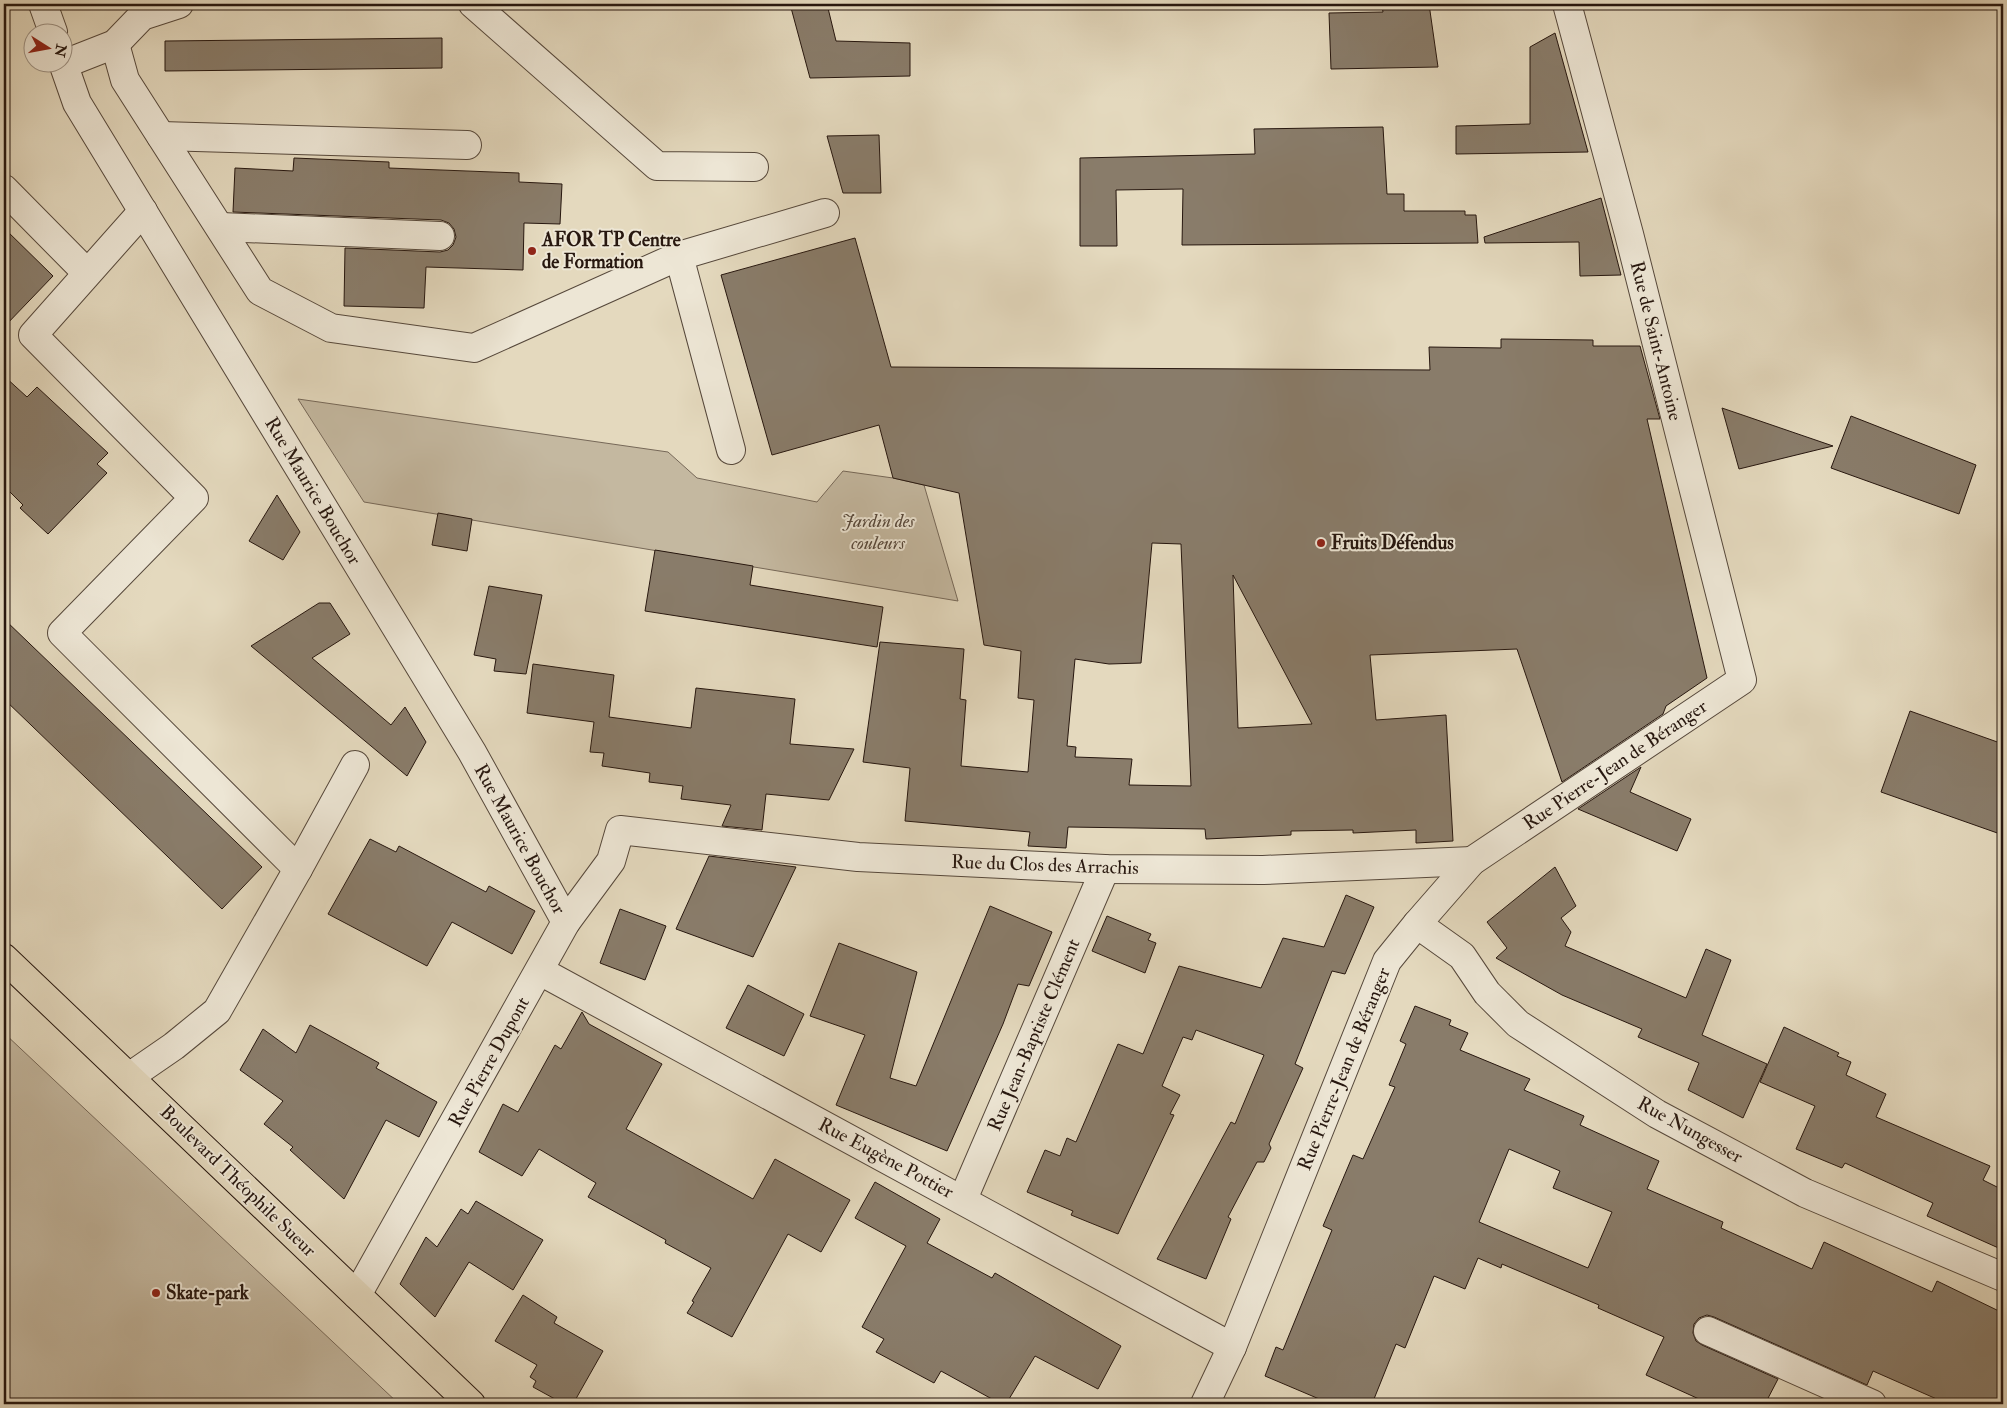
<svg xmlns="http://www.w3.org/2000/svg" width="2007" height="1408" viewBox="0 0 2007 1408" font-family="'IM FELL Double Pica',serif">
	<rect width="100%" height="100%" fill="#e4d9be"/>
	<filter id="stains"><feTurbulence type="fractalNoise" baseFrequency=".004" numOctaves="4"/><feColorMatrix values="0 0 0 0 .2 0 0 0 0 .09 0 0 0 0 .02 0 0 0 .5 -.17"/></filter>
	<radialGradient id="worn" r=".72"><stop offset=".6" stop-color="#630" stop-opacity="0"/><stop offset="1" stop-color="#630" stop-opacity=".3"/></radialGradient>
	<g fill="#c4b8a0" stroke="#766858">
		<polygon points="298,399 668,452 697,478 817,502 843,471 893,478 924,485 958,601 364,502"/>
		<polygon points="4,1033 399,1404 4,1404"/>
	</g>
	<g fill="#897c6a" stroke="#27170f" fill-rule="evenodd">
		<polygon points="790,4 827,4 836,41 910,43 910,76 810,78"/>
		<polygon points="1429,4 1438,67 1331,69 1329,13 1383,12 1382,6"/>
		<polygon points="1555,33 1588,152 1456,154 1456,126 1530,124 1530,47"/>
		<polygon points="442,38 442,68 165,71 165,41"/>
		<polygon points="1383,127 1387,194 1404,194 1404,211 1465,211 1465,215 1476,215 1478,243 1182,245 1183,189 1116,190 1117,246 1080,246 1080,158 1255,154 1254,129"/>
		<polygon points="879,135 881,193 843,193 827,136"/>
		<polygon points="294,158 389,162 389,168 519,173 519,182 562,184 560,224 524,223 523,270 426,267 424,308 344,306 345,248 440,252 448,250 453,245 456,237 454,229 449,223 441,220 233,212 235,168 293,171"/>
		<polygon points="1601,198 1621,275 1580,276 1579,242 1485,243 1484,237"/>
		<polygon points="4,228 53,276 4,327"/>
		<path d="M855,238L891,367L1430,370L1429,347L1501,348V339L1593,340V346H1640L1660,419H1647L1707,678L1666,706L1663,714L1562,782L1517,649L1370,655L1376,720L1446,715L1453,841L1416,843V830L1353,833V830L1291,831V835L1206,839L1205,829L1068,827L1066,848L1028,846L1030,832L905,821L910,768L863,762L880,642L964,649L960,699L966,700L961,766L1028,772L1034,700L1018,698L1021,651L984,645L959,493L893,478L879,425L772,455L721,275ZM1152,543L1181,544L1191,786L1129,785L1132,759L1075,757L1076,747L1067,746L1075,659L1109,664L1141,663ZM1233,575L1312,724L1238,728Z"/>
		<polygon points="4,376 27,397 37,387 108,453 97,464 107,473 48,534 20,508 23,505 4,486"/>
		<polygon points="1722,408 1833,446 1739,469"/>
		<polygon points="1851,416 1976,465 1959,514 1831,468"/>
		<polygon points="277,495 300,532 283,560 249,541"/>
		<polygon points="438,513 472,519 467,551 432,545"/>
		<polygon points="655,550 753,566 750,585 883,607 877,647 645,611"/>
		<polygon points="489,586 542,595 526,674 494,671 496,659 474,655"/>
		<polygon points="319,603 330,603 350,634 312,658 391,725 405,707 426,742 407,776 251,646"/>
		<polygon points="4,619 262,867 222,909 4,699"/>
		<polygon points="533,664 614,675 609,717 691,728 696,688 795,699 790,744 854,749 829,800 766,794 762,830 722,826 731,805 681,799 683,786 649,782 650,773 602,766 604,753 590,752 594,722 527,713"/>
		<polygon points="1910,711 2003,744 2003,835 1881,792"/>
		<polygon points="1641,767 1630,792 1691,819 1677,851 1578,809"/>
		<polygon points="370,839 396,852 399,846 486,892 489,886 535,911 512,954 452,922 427,966 328,914"/>
		<polygon points="709,856 796,867 753,957 676,929"/>
		<polygon points="1555,867 1576,906 1561,918 1571,932 1565,946 1686,998 1706,949 1731,960 1702,1035 1767,1064 1743,1118 1688,1090 1699,1063 1638,1037 1642,1029 1562,995 1496,958 1507,948 1487,922"/>
		<polygon points="1346,895 1374,907 1345,974 1332,971 1295,1064 1303,1068 1269,1144 1271,1148 1264,1162 1257,1162 1228,1217 1231,1219 1206,1279 1157,1259 1231,1122 1235,1124 1264,1055 1196,1030 1192,1040 1183,1037 1162,1086 1180,1095 1170,1114 1174,1115 1118,1234 1071,1215 1073,1211 1027,1192 1045,1150 1060,1156 1067,1138 1076,1142 1118,1044 1143,1054 1179,966 1261,988 1283,938 1324,947"/>
		<polygon points="990,906 1052,932 1029,986 1018,984 1003,1024 947,1151 836,1105 865,1035 810,1016 839,943 917,972 890,1078 916,1086"/>
		<polygon points="620,909 666,926 645,980 600,963"/>
		<polygon points="1107,916 1151,934 1148,940 1156,943 1145,973 1092,951"/>
		<polygon points="748,985 804,1014 784,1056 726,1028"/>
		<path d="M1415,1006L1451,1020L1449,1025L1468,1033L1460,1050L1530,1079L1524,1090L1584,1116L1580,1125L1659,1161L1647,1189L1723,1222L1721,1228L1812,1269L1824,1242L1932,1292L1937,1281L2003,1313V1404H1948L1873,1371L1867,1385L1714,1317L1707,1315L1699,1318L1694,1324L1693,1333L1696,1341L1702,1345L1778,1379L1765,1404H1710L1646,1375L1664,1337L1598,1308L1599,1305L1502,1264L1501,1268L1478,1258L1465,1289L1434,1276L1405,1348L1396,1344L1372,1404H1331L1265,1376L1276,1347L1283,1350L1332,1230L1323,1226L1353,1155L1363,1159L1395,1087L1389,1085L1406,1044L1400,1041ZM1509,1149L1560,1171L1553,1188L1612,1212L1588,1268L1479,1222Z"/>
		<polygon points="582,1012 589,1024 662,1064 626,1129 753,1199 775,1159 850,1200 821,1252 788,1234 732,1337 687,1313 694,1302 692,1301 711,1268 665,1243 666,1240 588,1197 596,1183 539,1149 522,1176 479,1152 503,1104 518,1112 555,1045 561,1049"/>
		<polygon points="310,1025 379,1063 376,1068 437,1102 419,1137 386,1120 344,1199 290,1150 293,1147 264,1124 283,1101 240,1070 263,1029 296,1053"/>
		<polygon points="1784,1027 1839,1053 1837,1056 1851,1062 1846,1075 1886,1094 1876,1117 1990,1166 1983,1180 2003,1190 2003,1250 1927,1216 1933,1203 1845,1163 1842,1168 1796,1149 1815,1106 1760,1082"/>
		<polygon points="875,1182 940,1219 927,1243 992,1278 995,1273 1121,1346 1098,1389 1035,1356 1006,1404 1001,1404 941,1371 934,1383 876,1352 884,1339 862,1327 906,1246 855,1218"/>
		<polygon points="476,1201 543,1240 513,1290 469,1262 435,1317 400,1284 426,1237 437,1247 461,1209 468,1214"/>
		<polygon points="523,1295 557,1317 554,1323 603,1351 573,1404 564,1404 533,1387 536,1381 530,1377 537,1365 495,1341"/>
	</g>
	<g fill="none" stroke-linecap="round" stroke-linejoin="round">
		<g stroke="#56483b" stroke-width="30">
			<g id="minor">
				<polyline points="43,4 53,32"/>
				<polyline points="473,4 657,166 754,167"/>
				<polyline points="115,44 125,80 260,291 331,328 474,348 679,256 825,213"/>
				<polyline points="62,60 77,103 472,752 566,922"/>
				<polyline points="64,64 115,44 142,16 179,4"/>
				<polyline points="161,136 467,145"/>
				<polyline points="4,189 87,273"/>
				<polyline points="143,211 33,335 194,498 62,633 298,869"/>
				<polyline points="221,227 440,236"/>
				<polyline points="679,256 731,450"/>
				<polyline points="1417,924 1462,956 1487,993 1518,1024 1657,1114 1805,1193 2003,1277"/>
				<polyline points="540,971 1232,1347"/>
				<polyline points="129,1077 174,1046 217,1011 298,869 355,765"/>
				<polyline points="963,1199 1105,869"/>
				<polyline points="357,1295 566,922 611,861 620,830 858,857 1105,869 1263,870 1472,861"/>
				<polyline points="1708,1331 1872,1404"/>
				<polyline points="1205,1404 1232,1347 1387,961 1417,924 1472,861 1742,680 1629,234 1567,4"/>
			</g>
		</g>
		<g stroke="#27170f" stroke-width="30">
			<polyline id="major" points="4,958 471,1404"/>
		</g>
		<use href="#minor" stroke="#ede6d5" stroke-width="28"/>
		<use href="#major" stroke="#e4d9be" stroke-width="28"/>
	</g>
	<g fill="#8f2418" stroke="#ede6d5" stroke-width="2">
		<circle cx="532" cy="251" r="5"/>
		<circle cx="1321" cy="543" r="5"/>
		<circle cx="156" cy="1293" r="5"/>
	</g>
	<g text-anchor="middle" dominant-baseline="central" stroke-width="4" stroke-linejoin="round" paint-order="stroke">
		<g font-size="19" font-weight="bold" fill="#27170f" stroke="#ede6d5" text-anchor="start">
			<text x="542" y="240">AFOR TP Centre<tspan x="542" dy="22">de Formation</tspan></text>
			<text x="1331" y="543">Fruits Défendus</text>
			<text x="166" y="1293">Skate-park</text>
		</g>
		<g font-size="19" fill="#27170f" stroke="#ede6d5">
			<text transform="translate(1656 341) rotate(76)">Rue de Saint-Antoine</text>
			<text transform="translate(313 491) rotate(59)">Rue Maurice Bouchor</text>
			<text transform="translate(1615 765) rotate(-34)">Rue Pierre-Jean de Béranger</text>
			<text transform="translate(520 839) rotate(61)">Rue Maurice Bouchor</text>
			<text transform="translate(1045 865) rotate(2)">Rue du Clos des Arrachis</text>
			<text transform="translate(1034 1035) rotate(-67)">Rue Jean-Baptiste Clément</text>
			<text transform="translate(489 1062) rotate(-61)">Rue Pierre Dupont</text>
			<text transform="translate(1344 1069) rotate(-68)">Rue Pierre-Jean de Béranger</text>
			<text transform="translate(1690 1130) rotate(29)">Rue Nungesser</text>
			<text transform="translate(886 1158) rotate(28)">Rue Eugène Pottier</text>
			<text transform="translate(238 1181) rotate(44)">Boulevard Théophile Sueur</text>
		</g>
		<g font-size="19" font-style="italic" fill="#56473a" stroke="#ede6d5">
			<text x="878" y="521">Jardin des<tspan x="878" dy="22">couleurs</tspan></text>
		</g>
	</g>
	<rect width="2007" height="1408" fill="none" stroke="#e4d9be" stroke-width="20"/>
	<rect x="5" y="5" width="1997" height="1398" fill="none" stroke="#27170f" stroke-width="2.5"/>
	<rect x="10" y="10" width="1987" height="1388" fill="none" stroke="#27170f"/>
	<g transform="translate(48 48) rotate(101)"><circle r="24" fill="#ede6d5" stroke="#9e9386"/>
	<path d="M0-4L9 19L0 12L-9 19Z" fill="#8f2418"/>
	<text y="-8" font-size="14" font-weight="bold" text-anchor="middle" fill="#27170f">N</text>
	</g>
	<rect width="100%" height="100%" filter="url(#stains)"/>
	<rect width="100%" height="100%" fill="url(#worn)"/>
</svg>
